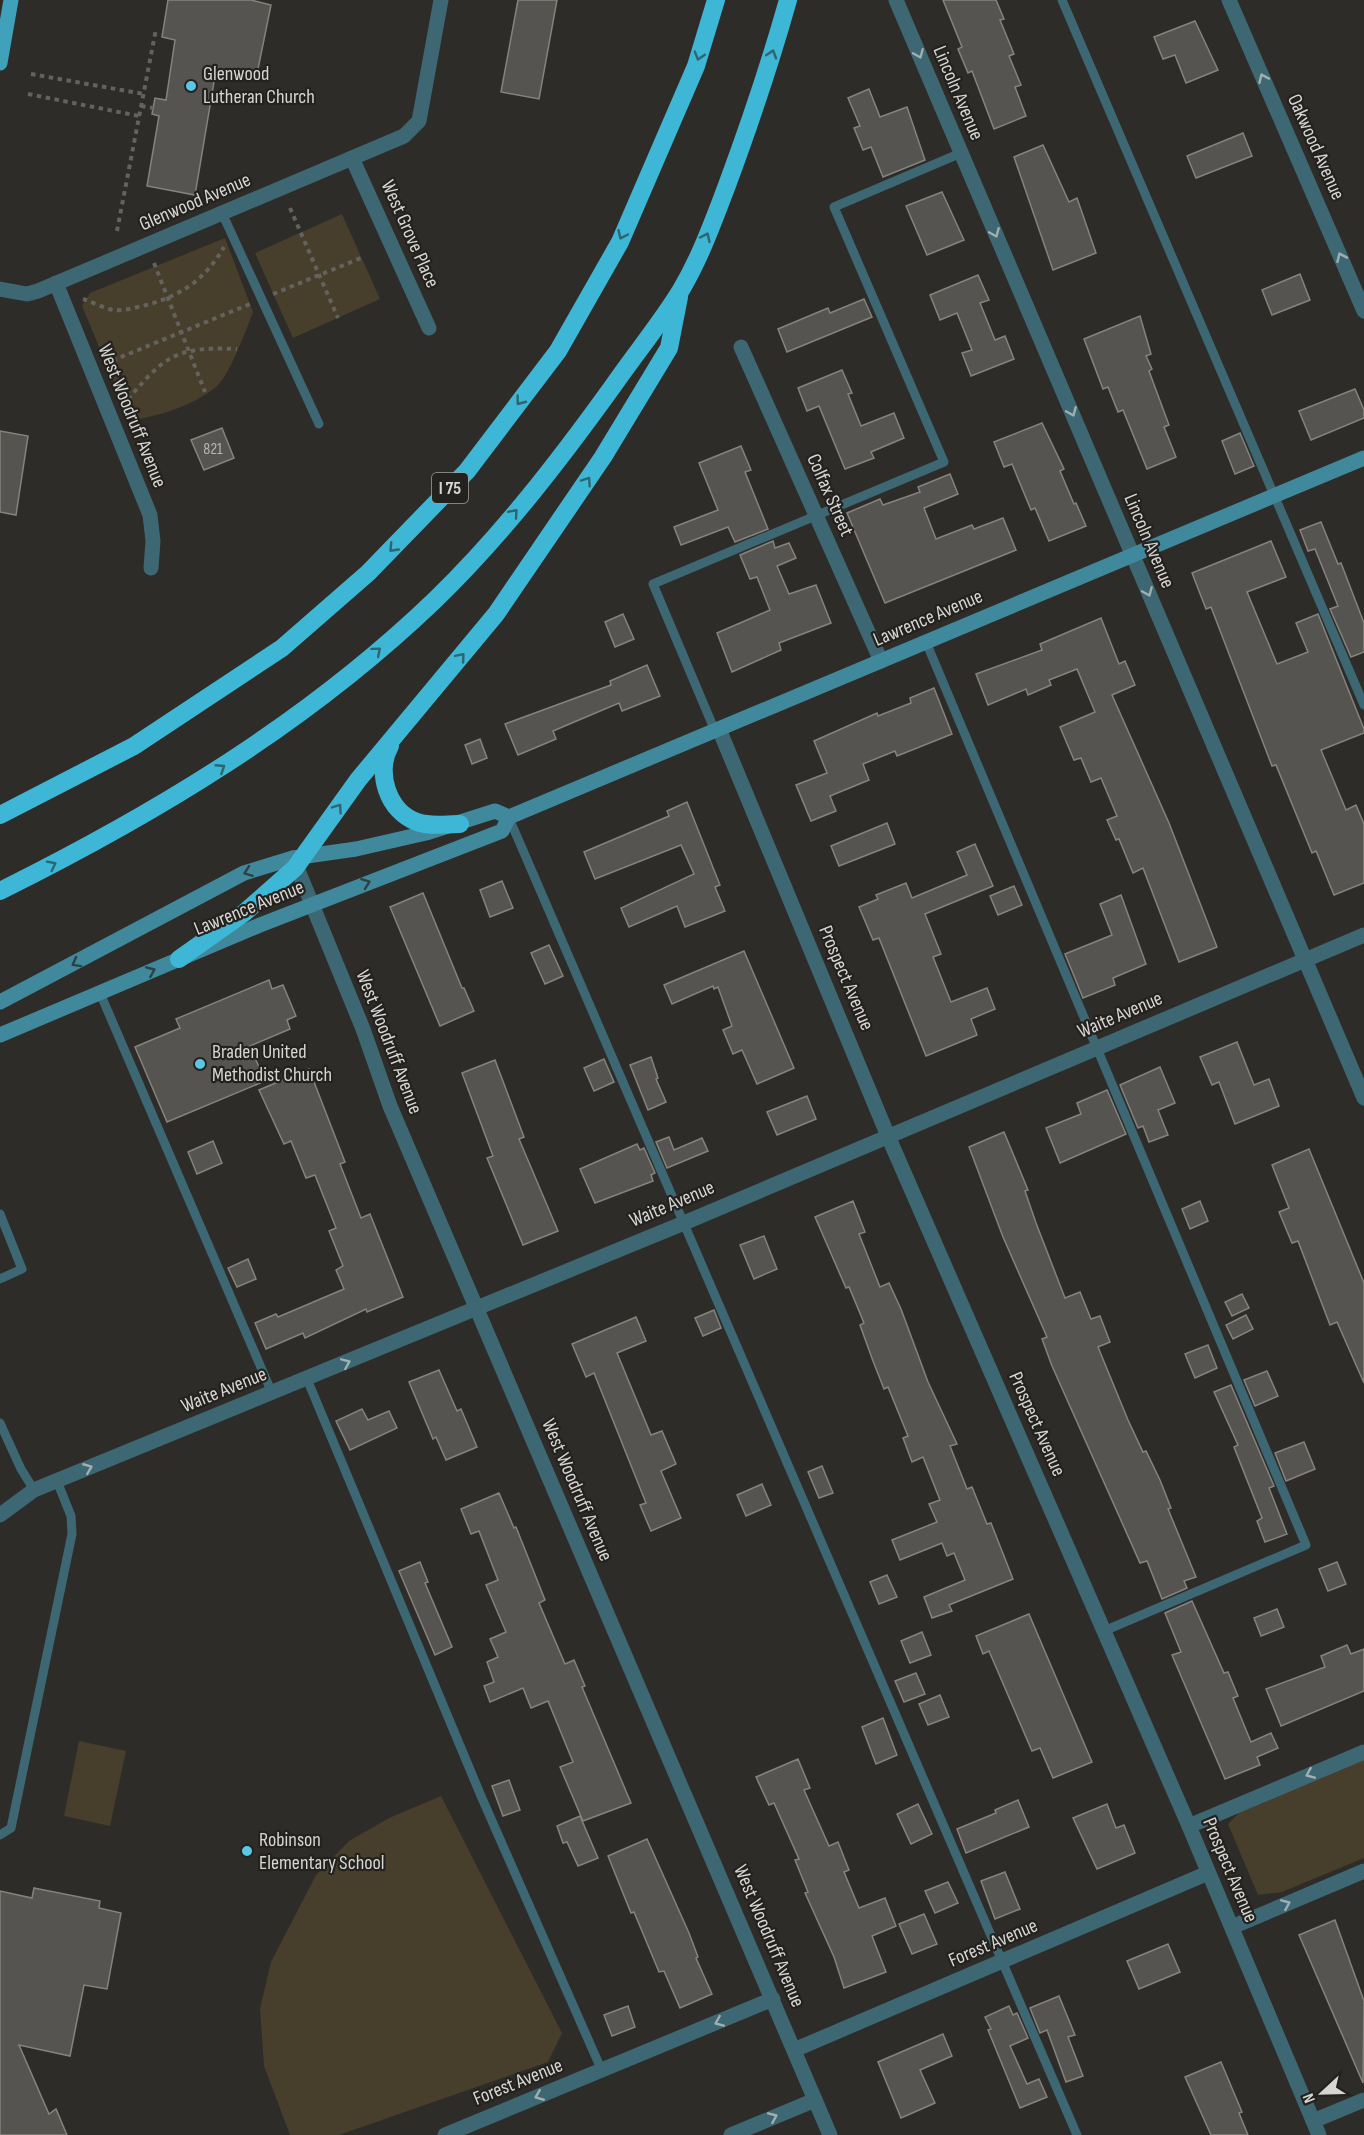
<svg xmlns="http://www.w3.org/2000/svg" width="1364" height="2135" viewBox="0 0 1364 2135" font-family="'Sofia Sans Condensed',sans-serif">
	<rect width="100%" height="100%" fill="#2e2c28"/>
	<g fill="#473e2b">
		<polygon points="342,214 380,299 293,338 255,253"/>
		<path d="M225,238L253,312C246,330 230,375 216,387C191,407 160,415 130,421L82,306L90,293Z"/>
		<polygon points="79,1741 126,1751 110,1826 64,1816"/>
		<polygon points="1364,1759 1364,1858 1282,1892 1258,1895 1228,1824 1242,1810"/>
		<polygon points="441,1796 562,2033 548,2062 339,2135 290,2135 264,2066 260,2009 271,1962 316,1875 349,1841 389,1818"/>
	</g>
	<g fill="#565450" stroke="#85837e" stroke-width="1.5">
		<polygon points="168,0 251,0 271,5 257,74 240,72 240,74 216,70 195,195 147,186 159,116 152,114 155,98 166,100 175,40 162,37"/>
		<polygon points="518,0 557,0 539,99 501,92"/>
		<polygon points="943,0 996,0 1004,19 1000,20 1014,54 1009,56 1021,85 1015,87 1026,116 994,129 972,71 968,73 958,49 962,47"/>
		<polygon points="1195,21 1218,70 1186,83 1175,55 1163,59 1154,37"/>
		<polygon points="869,89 880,117 907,107 925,160 883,177 871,147 863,150 854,128 860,126 848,98"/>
		<polygon points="1243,133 1252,156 1196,178 1187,156"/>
		<polygon points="1043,145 1069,202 1077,198 1096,253 1053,270 1014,157"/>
		<polygon points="942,192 964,240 927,255 906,206"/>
		<polygon points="1300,274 1310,300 1272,315 1262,290"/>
		<polygon points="978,275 989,300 980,303 995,340 1005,336 1014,359 971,376 962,353 972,350 957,313 940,320 930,295"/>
		<polygon points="864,299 872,317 787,352 778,329 828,308 830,313"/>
		<polygon points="1140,316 1151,354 1146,356 1152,369 1149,371 1169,425 1164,427 1176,457 1147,469 1123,410 1118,412 1108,387 1103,389 1084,339"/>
		<polygon points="842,370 852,393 848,394 861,426 894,413 904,438 871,452 874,458 845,469 819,406 807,411 798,388"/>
		<polygon points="1355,389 1364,410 1364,418 1311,440 1299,411"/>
		<polygon points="1042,423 1064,469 1060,471 1074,504 1076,503 1086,526 1049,541 1035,508 1031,510 1012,464 1004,467 994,442"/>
		<polygon points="222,428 234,458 204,470 191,440"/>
		<polygon points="0,431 28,436 16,515 0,512"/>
		<polygon points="1240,433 1254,466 1235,474 1222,441"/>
		<polygon points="741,446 751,470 745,472 768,529 735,542 728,527 681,545 674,527 718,510 699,463"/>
		<polygon points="950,474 958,494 924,508 936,539 972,525 974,529 1003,518 1016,550 885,603 847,513 880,499 883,505 920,492 918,487"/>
		<polygon points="1321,522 1338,564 1341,563 1364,623 1364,652 1351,657 1330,609 1338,606 1315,549 1308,551 1300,530"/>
		<polygon points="773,541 775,548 789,543 796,558 777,566 789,594 816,585 831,623 779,643 781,650 732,672 717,633 770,610 757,577 750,579 740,555"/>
		<polygon points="1271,541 1286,577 1247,592 1277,664 1308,652 1296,623 1318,614 1364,729 1364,733 1321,750 1346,810 1356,805 1364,824 1364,883 1334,895 1316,851 1312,853 1276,765 1272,766 1211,607 1206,609 1192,573"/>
		<polygon points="623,614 634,639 615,647 605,622"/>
		<polygon points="1101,618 1119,664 1125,661 1135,685 1112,695 1169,823 1217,947 1179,962 1143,868 1133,873 1119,839 1116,840 1107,820 1117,816 1101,778 1091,782 1081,758 1074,760 1060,727 1095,712 1077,669 1049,680 1051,685 1028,695 1026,689 988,705 976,674 1042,650 1040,644"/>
		<polygon points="647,665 660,696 622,711 619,703 553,731 556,739 518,755 505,724 611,685 610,681"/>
		<polygon points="934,688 952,734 897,756 895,751 863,764 869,780 830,796 836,811 811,821 796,785 827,773 814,741 877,713 878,716 911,703 910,698"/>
		<polygon points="480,739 487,758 472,764 465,745"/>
		<polygon points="687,802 720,885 715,887 725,911 685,927 677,906 629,927 621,908 694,874 681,845 595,879 584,852 669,816 667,811"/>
		<polygon points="887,823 895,844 839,866 831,846"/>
		<polygon points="975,844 993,886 925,914 941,954 933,957 951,1002 987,988 995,1009 971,1019 977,1035 926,1056 879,938 873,940 859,907 878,899 876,895 906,883 912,898 967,875 957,852"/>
		<polygon points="502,881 513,908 490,917 480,890"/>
		<polygon points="1014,886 1022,905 998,915 990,896"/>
		<polygon points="423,893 462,988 464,988 474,1011 440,1026 390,907"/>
		<polygon points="1121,895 1146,964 1113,978 1115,985 1083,998 1065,954 1112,935 1100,904"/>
		<polygon points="549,945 563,976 545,984 531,953"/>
		<polygon points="744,951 794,1068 757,1084 742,1050 733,1054 723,1030 732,1026 718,987 714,989 713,986 672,1004 664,985"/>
		<polygon points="269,980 272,989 283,985 296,1016 287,1020 290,1029 250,1046 265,1081 167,1122 135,1047 180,1028 176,1019"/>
		<polygon points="1237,1042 1254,1085 1269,1079 1279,1106 1235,1124 1219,1082 1212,1085 1200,1057"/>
		<polygon points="651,1057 658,1078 656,1079 666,1102 648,1110 630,1065"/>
		<polygon points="604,1059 614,1082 594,1091 584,1068"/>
		<polygon points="495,1060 524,1137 519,1139 558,1231 523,1245 487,1158 493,1156 462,1073"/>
		<polygon points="1160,1067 1175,1103 1158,1110 1168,1135 1149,1142 1143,1126 1138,1128 1120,1085"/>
		<polygon points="309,1069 345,1162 340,1164 361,1218 370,1214 403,1297 367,1312 366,1309 305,1338 303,1333 266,1349 255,1323 276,1314 278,1317 344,1289 336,1270 343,1266 329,1231 336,1228 315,1175 306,1178 291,1141 284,1144 259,1090"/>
		<polygon points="1107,1090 1126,1134 1060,1163 1046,1128 1081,1114 1077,1103"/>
		<polygon points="807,1096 816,1119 777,1135 767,1112"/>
		<polygon points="1004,1132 1028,1190 1025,1191 1036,1223 1065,1298 1080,1292 1091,1319 1100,1316 1110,1342 1098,1347 1128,1420 1143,1452 1146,1451 1160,1480 1171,1508 1168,1509 1196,1577 1184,1581 1187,1588 1162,1599 1147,1561 1140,1563 1052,1366 1042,1339 1047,1337 1003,1237 969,1147"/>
		<polygon points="669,1137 674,1150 702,1138 708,1151 667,1168 656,1142"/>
		<polygon points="213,1141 222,1163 197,1174 188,1152"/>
		<polygon points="637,1144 640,1150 644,1148 655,1173 651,1175 653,1181 595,1203 580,1169"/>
		<polygon points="1309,1149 1364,1283 1364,1383 1337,1322 1330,1325 1298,1241 1292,1243 1279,1212 1289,1208 1272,1165"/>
		<polygon points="853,1201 865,1232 859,1234 880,1287 889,1283 901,1309 928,1382 957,1444 950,1446 967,1489 972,1487 987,1524 991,1523 1013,1579 949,1605 952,1611 932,1618 924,1597 965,1580 954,1553 947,1556 942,1543 900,1560 892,1540 937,1522 929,1504 940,1500 923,1457 912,1462 903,1438 908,1436 888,1387 884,1389 873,1361 860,1325 864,1323 849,1287 846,1288 815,1217"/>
		<polygon points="1200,1201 1208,1221 1190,1229 1182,1209"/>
		<polygon points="764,1236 777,1269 754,1279 740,1245"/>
		<polygon points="248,1259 256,1279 237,1287 228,1268"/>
		<polygon points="1242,1294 1249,1308 1232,1316 1225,1302"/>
		<polygon points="714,1310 721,1328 703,1336 695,1318"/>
		<polygon points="1246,1315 1253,1329 1233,1339 1226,1325"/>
		<polygon points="636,1317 646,1341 617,1353 651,1435 662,1431 676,1464 661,1471 681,1518 651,1531 640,1505 646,1503 594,1373 586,1377 572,1344"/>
		<polygon points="1208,1345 1217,1368 1195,1378 1185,1354"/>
		<polygon points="439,1370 457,1411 461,1409 477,1447 446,1460 436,1437 433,1439 409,1382"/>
		<polygon points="1267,1371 1278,1396 1255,1406 1244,1380"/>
		<polygon points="1231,1385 1274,1486 1269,1488 1287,1534 1265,1542 1257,1521 1262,1518 1234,1447 1238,1445 1214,1392"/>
		<polygon points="362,1409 368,1420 389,1411 397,1428 350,1450 336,1421"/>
		<polygon points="1304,1442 1315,1469 1286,1481 1275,1453"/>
		<polygon points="822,1466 833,1493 819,1498 808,1472"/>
		<polygon points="762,1484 771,1505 746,1516 737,1495"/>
		<polygon points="499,1493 514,1528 516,1527 545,1600 539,1603 565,1664 574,1660 585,1686 582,1687 631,1803 583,1821 560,1767 573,1762 548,1701 531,1708 523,1688 490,1702 484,1686 494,1682 487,1662 498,1657 490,1639 506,1632 486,1585 498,1580 479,1531 471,1534 461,1509"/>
		<polygon points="420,1562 428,1582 425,1583 452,1647 435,1655 399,1571"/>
		<polygon points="1337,1562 1346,1584 1328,1591 1319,1569"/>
		<polygon points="887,1575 897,1597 879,1604 870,1582"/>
		<polygon points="1192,1601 1224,1673 1228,1672 1238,1696 1233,1698 1251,1742 1271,1733 1278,1748 1257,1757 1260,1765 1225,1779 1172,1655 1181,1652 1165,1613"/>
		<polygon points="1277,1609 1284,1627 1261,1636 1254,1618"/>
		<polygon points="1029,1614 1092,1762 1053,1778 1040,1748 1032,1751 989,1651 983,1654 976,1636"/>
		<polygon points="922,1632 931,1655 910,1663 901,1641"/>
		<polygon points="1347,1645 1351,1654 1364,1649 1364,1691 1281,1726 1266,1689 1325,1667 1321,1656"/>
		<polygon points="916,1673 925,1694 904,1702 895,1681"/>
		<polygon points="940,1695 949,1717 928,1725 919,1704"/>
		<polygon points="883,1718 897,1755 876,1764 862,1727"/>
		<polygon points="798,1759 810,1788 804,1790 829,1846 838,1842 849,1870 844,1872 859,1908 885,1898 896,1926 872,1936 886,1972 844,1988 834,1957 805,1893 808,1892 795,1860 799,1859 774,1803 769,1805 756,1777"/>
		<polygon points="509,1780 520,1810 503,1816 492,1786"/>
		<polygon points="1018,1800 1029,1827 966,1853 957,1829 996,1813 995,1810"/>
		<polygon points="918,1804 932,1834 911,1844 897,1814"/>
		<polygon points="1107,1804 1116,1828 1124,1825 1135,1853 1097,1869 1073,1818"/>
		<polygon points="580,1816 598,1858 578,1866 567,1842 563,1843 557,1826"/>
		<polygon points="647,1839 689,1933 698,1957 696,1958 712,1994 680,2008 664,1971 659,1972 634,1912 631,1913 608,1856"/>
		<polygon points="1005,1872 1020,1909 995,1919 981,1881"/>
		<polygon points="948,1882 958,1903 935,1913 925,1891"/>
		<polygon points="34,1888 100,1901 99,1908 121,1913 107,1989 84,1985 70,2056 19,2045 49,2114 56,2109 67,2135 0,2135 0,1891 32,1898"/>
		<polygon points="924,1914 937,1944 912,1954 899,1924"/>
		<polygon points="1335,1920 1364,2001 1363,2083 1299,1935"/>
		<polygon points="1168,1944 1180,1972 1139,1989 1127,1961"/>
		<polygon points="1059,1996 1075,2035 1068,2037 1083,2076 1066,2082 1047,2030 1040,2033 1030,2008"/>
		<polygon points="628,2006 635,2027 612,2036 604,2015"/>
		<polygon points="1009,2006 1013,2015 1017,2013 1028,2038 1010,2046 1027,2084 1039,2079 1047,2097 1020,2108 988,2030 991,2029 985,2017"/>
		<polygon points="943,2034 952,2056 920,2070 935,2103 901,2118 878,2062"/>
		<polygon points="1221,2062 1242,2112 1239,2113 1248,2135 1211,2135 1185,2077"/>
	</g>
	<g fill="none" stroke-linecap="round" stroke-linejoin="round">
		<g stroke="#64625e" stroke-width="4" stroke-dasharray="4.5 4.5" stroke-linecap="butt">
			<polyline points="31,74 144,94"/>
			<polyline points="28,94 139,116"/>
			<polyline points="141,106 153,108"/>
			<polyline points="290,208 338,318"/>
			<polyline points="117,231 156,29"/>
			<polyline points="154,263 205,392"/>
			<polyline points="273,294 361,258"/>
			<path d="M83,299C92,302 103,308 113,310C124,311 139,307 150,304C184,294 206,278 224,247"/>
			<polyline points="104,364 250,304"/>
			<path d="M122,406C164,358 171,346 237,349"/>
		</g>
		<g stroke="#3d6773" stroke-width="9">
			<polyline points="1062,0 1364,705"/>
			<polyline points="222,213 319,424"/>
			<polyline points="926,642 1306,1545 1104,1631"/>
			<polyline points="715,731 653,584 944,462 834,207 961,153"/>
			<polyline points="509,818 1077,2135"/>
			<polyline points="100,993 272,1393"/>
			<polyline points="0,1214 22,1269 0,1279"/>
			<polyline points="307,1379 481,1796 602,2071"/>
			<polyline points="0,1423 21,1469 34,1490"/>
			<polyline points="0,1835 11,1828 72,1534 71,1516 57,1481"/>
		</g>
		<g stroke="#3d6773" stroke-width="15">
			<polyline points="896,0 1364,1098"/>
			<polyline points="1229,0 1364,311"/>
			<polyline points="352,158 429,328"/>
			<polyline points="56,283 150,515 153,541 151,568"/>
			<polyline points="0,289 27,294 38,291 404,136 419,121 441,0"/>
			<polyline points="741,347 881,661"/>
			<polyline points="719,729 888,1136 1189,1826 1319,2135"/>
			<polyline points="293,858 363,1029 390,1106 830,2135"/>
			<polyline points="0,1515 34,1490 684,1223 1364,935"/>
			<polyline points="1189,1826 1364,1752"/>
			<polyline points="1232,1927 1364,1871"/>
			<polyline points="794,2050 1208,1873"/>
			<polyline points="1313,2121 1364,2100"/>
			<polyline points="445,2135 773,1999"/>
			<polyline points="731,2135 815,2100"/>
		</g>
		<g stroke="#40889b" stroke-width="15">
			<polyline points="0,1002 244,873 293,858 356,849 426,833 495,811 509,817"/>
			<polyline points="0,1035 260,925 502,831 509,817 1364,458"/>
		</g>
		<polyline stroke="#40a1ba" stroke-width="15" points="0,63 11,0"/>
		<g stroke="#3db7d5" stroke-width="18">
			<path d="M390,746C375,772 388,812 417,822C430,827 446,824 460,824"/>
			<polyline points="0,815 134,746 282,648 368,573 467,471 558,351 620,242 696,66 716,0"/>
			<path d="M0,891C157,813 308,722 435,600C502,535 559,461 613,386C635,354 661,323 681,290C700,258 713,222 726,188C749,126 770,64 788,0"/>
			<polyline points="179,959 244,913 295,868 358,780 496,614 603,457 669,348 679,297"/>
		</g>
	</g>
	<defs><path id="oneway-chevron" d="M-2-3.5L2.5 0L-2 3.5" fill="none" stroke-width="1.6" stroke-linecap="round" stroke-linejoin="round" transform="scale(1.5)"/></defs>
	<g stroke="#2f6570">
		<use href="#oneway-chevron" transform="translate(772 54) rotate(-72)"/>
		<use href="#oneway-chevron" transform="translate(699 56) rotate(107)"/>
		<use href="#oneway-chevron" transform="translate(622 235) rotate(115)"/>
		<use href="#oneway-chevron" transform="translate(706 237) rotate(-65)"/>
		<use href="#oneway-chevron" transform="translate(520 401) rotate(127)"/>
		<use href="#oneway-chevron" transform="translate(587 481) rotate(-56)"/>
		<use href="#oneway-chevron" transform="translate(514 513) rotate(-49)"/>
		<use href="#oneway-chevron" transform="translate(393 548) rotate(134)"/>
		<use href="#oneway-chevron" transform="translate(377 651) rotate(-40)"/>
		<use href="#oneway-chevron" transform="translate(461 657) rotate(-50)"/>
		<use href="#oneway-chevron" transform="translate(221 768) rotate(-33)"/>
		<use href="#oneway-chevron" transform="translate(338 808) rotate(-55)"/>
		<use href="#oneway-chevron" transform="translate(52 865) rotate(-27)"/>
	</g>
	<g stroke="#a1afb1">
		<use href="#oneway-chevron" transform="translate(919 54) rotate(67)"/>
		<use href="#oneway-chevron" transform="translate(1263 78) rotate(-114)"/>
		<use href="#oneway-chevron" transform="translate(995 233) rotate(67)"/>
		<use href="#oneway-chevron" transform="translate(1341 257) rotate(-114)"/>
		<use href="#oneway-chevron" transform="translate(1072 412) rotate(67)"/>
		<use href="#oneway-chevron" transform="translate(1148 592) rotate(67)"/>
		<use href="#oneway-chevron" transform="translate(346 1363) rotate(-23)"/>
		<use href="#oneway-chevron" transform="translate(88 1468) rotate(-22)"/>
		<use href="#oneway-chevron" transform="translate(1310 1774) rotate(157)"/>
		<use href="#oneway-chevron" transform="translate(1286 1904) rotate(-23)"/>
		<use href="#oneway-chevron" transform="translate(719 2022) rotate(157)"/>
		<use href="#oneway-chevron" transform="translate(539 2096) rotate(158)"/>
		<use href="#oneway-chevron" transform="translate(773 2117) rotate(-23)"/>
	</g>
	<g stroke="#2c4144">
		<use href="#oneway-chevron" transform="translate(248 872) rotate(160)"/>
		<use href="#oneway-chevron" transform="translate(366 883) rotate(-20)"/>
		<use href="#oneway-chevron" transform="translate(76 963) rotate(151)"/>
		<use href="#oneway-chevron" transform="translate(151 971) rotate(-23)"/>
	</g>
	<g fill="#5ac8e5" stroke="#24221e" stroke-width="2">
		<circle cx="191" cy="86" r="6"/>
		<circle cx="200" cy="1064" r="6"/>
		<circle cx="247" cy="1851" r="6"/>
	</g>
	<g text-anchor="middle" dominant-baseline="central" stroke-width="4.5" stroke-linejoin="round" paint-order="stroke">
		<g font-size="16" fill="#b7b6b2">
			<text x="213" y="449">821</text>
		</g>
		<rect fill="#24221e" stroke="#a1a09d" stroke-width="1.5" x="432" y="473" width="36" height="30" rx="4.5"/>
		<g font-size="18" font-weight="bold" fill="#d7d6d3">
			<text x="450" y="488">I 75</text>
		</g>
		<g font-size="20" fill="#d7d6d3" stroke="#24221e" text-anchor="start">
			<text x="203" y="74">Glenwood<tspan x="203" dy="23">Lutheran Church</tspan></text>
			<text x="212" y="1052">Braden United<tspan x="212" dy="23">Methodist Church</tspan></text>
			<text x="259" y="1840">Robinson<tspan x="259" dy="23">Elementary School</tspan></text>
		</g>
		<g font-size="20" fill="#d7d6d3" stroke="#24221e">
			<text transform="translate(958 93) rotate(67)">Lincoln Avenue</text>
			<text transform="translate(1316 147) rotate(66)">Oakwood Avenue</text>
			<text transform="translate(195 202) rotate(-23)">Glenwood Avenue</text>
			<text transform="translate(410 234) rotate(66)">West Grove Place</text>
			<text transform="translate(132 416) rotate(68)">West Woodruff Avenue</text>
			<text transform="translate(830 495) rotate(66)">Colfax Street</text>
			<text transform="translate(1149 541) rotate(67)">Lincoln Avenue</text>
			<text transform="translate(928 618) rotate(-23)">Lawrence Avenue</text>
			<text transform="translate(249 908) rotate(-22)">Lawrence Avenue</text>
			<text transform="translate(846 978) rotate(67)">Prospect Avenue</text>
			<text transform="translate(1120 1015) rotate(-23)">Waite Avenue</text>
			<text transform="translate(389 1042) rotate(69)">West Woodruff Avenue</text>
			<text transform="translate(672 1204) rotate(-23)">Waite Avenue</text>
			<text transform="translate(224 1390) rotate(-22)">Waite Avenue</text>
			<text transform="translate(1037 1424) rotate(66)">Prospect Avenue</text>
			<text transform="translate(577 1490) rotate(67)">West Woodruff Avenue</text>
			<text transform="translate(1230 1870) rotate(67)">Prospect Avenue</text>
			<text transform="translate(769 1936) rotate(67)">West Woodruff Avenue</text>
			<text transform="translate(993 1943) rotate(-23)">Forest Avenue</text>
			<text transform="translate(518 2082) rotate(-22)">Forest Avenue</text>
		</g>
	</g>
	<g transform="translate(1322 2093) rotate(248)" stroke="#24221e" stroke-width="4.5" paint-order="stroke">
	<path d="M0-4.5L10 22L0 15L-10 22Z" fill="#d7d6d3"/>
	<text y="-9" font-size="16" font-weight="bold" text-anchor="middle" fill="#d7d6d3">N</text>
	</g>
</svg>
